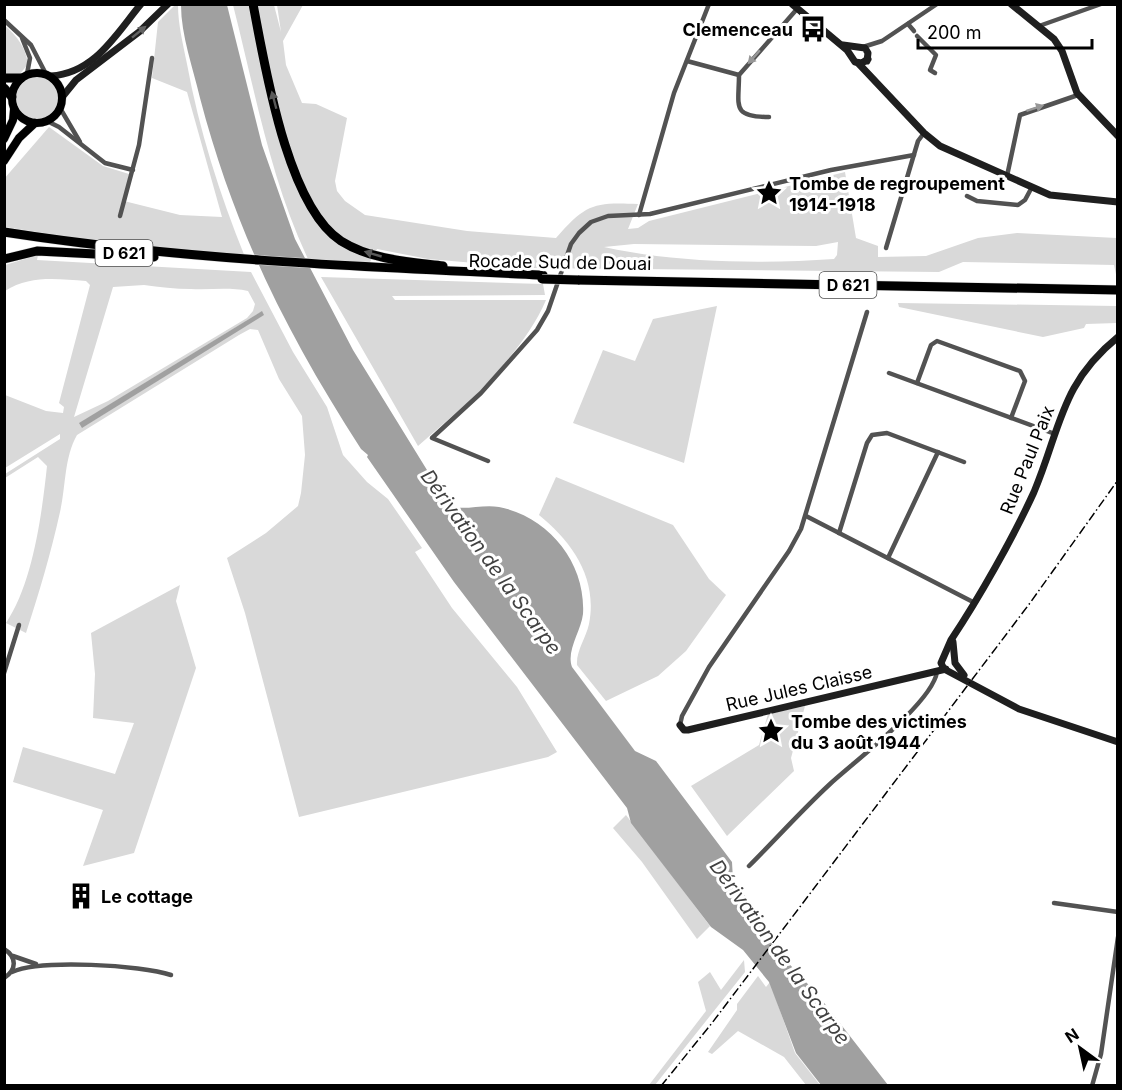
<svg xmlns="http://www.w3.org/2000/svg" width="1122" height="1090" viewBox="0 0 1122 1090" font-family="Inter,sans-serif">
	<rect width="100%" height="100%" fill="#fff"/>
	<g fill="#d9d9d9" fill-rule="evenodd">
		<path d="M175,5H178C178,24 183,44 187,64C199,130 220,195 245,257L108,243L5,227L4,179L49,127L103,166L129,174L124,201L180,215L222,217L187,92L152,78L158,22Z"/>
		<path d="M233,5H274L281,32L277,5H303L283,41L286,65L302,103L316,104L347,118L335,181L337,191L345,201L365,215L467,231L556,238C586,204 593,202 638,204L628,229L638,228L649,221L845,172L856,238L878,246V257L926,256L978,238L1017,233L1117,238V279L1114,265L963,262L939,272L533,268L428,259L377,249L370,262L308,259C270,178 255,91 233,5ZM838,242L837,255L834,259C761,264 676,263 604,247L634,244L816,246Z"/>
		<path d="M4,25C17,36 25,46 28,64L20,74H5Z"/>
		<circle cx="37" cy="98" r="21"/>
		<path d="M38,255L37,260L251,272L293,352L327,407L343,455L367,482L388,499L422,548L415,552L452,608L517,687L557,752L548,757L299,817L245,613L227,558L266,533L298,506L301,493L305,455L302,416L279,379L258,330L250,329L239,335L77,435C64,458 66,486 60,512C51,553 39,593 26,633L6,623C33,583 42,513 47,466L38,457L5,478V474L60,439V434L5,468V395L46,411L63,413L64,407L59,403L90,285L86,281C57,279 30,275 5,291V265ZM144,285C159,287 175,289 191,289C211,290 229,287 248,291L255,304L253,311L247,318L108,401L74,417L113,287ZM261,312L263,315L83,427L80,423Z"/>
		<path d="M321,277L543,284L545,295L392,296L395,300H546C529,340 496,373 467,405L466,404L418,446Z"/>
		<polygon points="898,303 1117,306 1117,323 1086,324 1084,328 1043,337 899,307"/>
		<polygon points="717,306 684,463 573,423 603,350 635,361 653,319"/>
		<path d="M556,477L673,525L709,579L726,595L686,651L658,676L606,701L577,665C576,651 586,638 589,624C598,578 572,542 539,515Z"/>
		<polygon points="180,585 176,601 196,668 134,853 83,866 103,810 13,782 23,747 115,774 134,723 93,718 95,674 91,633"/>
		<polygon points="805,706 791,758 794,771 727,836 691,786 759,745 768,714"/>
		<polygon points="626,815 710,926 697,939 642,862 613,828"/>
		<polygon points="744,960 745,972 655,1085 649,1085 706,1011 698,982 710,972 721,990"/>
		<polygon points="758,976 766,987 770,982 795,1053 820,1085 806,1085 784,1057 738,1031 712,1054 708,1052 737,1010 737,1004"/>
	</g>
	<g fill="#a0a0a0">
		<path d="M181,5H227L262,145L295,239L353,350L435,483L453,507C467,510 484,504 499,507C549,517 586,563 583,614C581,631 566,651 572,667L635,751L656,761L732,862L733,880L757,912L762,931L781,955L818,995L888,1085H821L796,1053L769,982L743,950L711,927L631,823L627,808L454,582L367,457L368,455L361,449C287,334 235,231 200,98C193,68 181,35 181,5Z"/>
		<polygon points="262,311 264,315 82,428 79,423"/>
	</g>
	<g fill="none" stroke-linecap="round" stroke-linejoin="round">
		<g stroke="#dbdbdb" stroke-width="9">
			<g id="primary">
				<circle cx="37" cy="98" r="25"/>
				<polyline points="4,139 13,120 14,109"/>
				<polyline points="4,161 19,138 35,123"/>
			</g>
		</g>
		<g stroke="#dbdbdb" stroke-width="10">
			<g id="highway">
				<path d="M253,4C265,66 287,206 341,241C371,260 410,262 443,266"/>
				<polyline points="4,78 21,78"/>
				<polyline points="4,88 12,97"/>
				<path d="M4,232C183,260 363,267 543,275"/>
				<polyline points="4,259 37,251 154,257"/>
				<polyline points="578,280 1118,290"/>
			</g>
		</g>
		<g stroke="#525252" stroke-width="4.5">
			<polyline points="4,20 31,45 46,74"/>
			<polyline points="908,24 914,31"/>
			<polyline points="1039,26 1101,4"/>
			<polyline points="917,36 936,55 930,70 935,73"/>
			<polyline points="22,38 30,58 27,74"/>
			<polyline points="863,47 882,41 937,4"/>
			<polyline points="687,61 739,75"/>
			<polyline points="60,108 80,142"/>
			<path d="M769,117C731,117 739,106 739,75L797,9"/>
			<polyline points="47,121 59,127 105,163 133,170"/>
			<polyline points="1007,176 1020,115 1078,95"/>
			<polyline points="967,196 977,201 1018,205 1025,200 1032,187"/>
			<polyline points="639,215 674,93 709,4"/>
			<polyline points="120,216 139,145 152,58"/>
			<polyline points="886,248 918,141 924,133"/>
			<polyline points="889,373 1055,434"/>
			<polyline points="917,383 931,345 937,341 1020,371 1025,381 1011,418"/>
			<polyline points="488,461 432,438 481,393 537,330 548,311 571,244 579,233 591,222 608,216 650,214 831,170 914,155"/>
			<polyline points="806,516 973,602"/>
			<polyline points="839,533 867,443 872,435 887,433 964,462"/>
			<polyline points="888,558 938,452"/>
			<polyline points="4,673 19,625"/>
			<polyline points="680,725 682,716 709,667 789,551 801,529 867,312"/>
			<path d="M749,866C776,839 802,810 830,784C855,761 932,703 937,672"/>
			<polyline points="1054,903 1118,912"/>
			<path d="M4,949C17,957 17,970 4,978"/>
			<polyline points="13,956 36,964"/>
			<path d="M12,972C41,959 141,965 171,975"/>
			<polyline points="1092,1086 1101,1054 1118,937"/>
		</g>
		<g stroke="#1f1f1f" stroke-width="7">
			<polyline points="792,4 847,50 855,62 862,63 868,59"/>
			<polyline points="1011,4 1054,39 1062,51 1077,93 1118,136"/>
			<polyline points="843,45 865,48 868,53 867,61"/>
			<polyline points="858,63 924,133 940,146 1050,195 1118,202"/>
			<path d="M51,76C95,73 116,34 141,4"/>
			<polyline points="63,96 76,80 139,32 168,4"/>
			<path d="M1118,337C1060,384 1061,428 1034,492C1013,538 979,598 951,640L941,663L944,669L1019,709L1118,742"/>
			<polyline points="953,642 955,663 964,675"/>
			<polyline points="680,725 684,730 688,730 946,669"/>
		</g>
		<use href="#primary" stroke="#000" stroke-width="8"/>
		<use href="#highway" stroke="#000" stroke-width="9"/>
		<polyline stroke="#000" stroke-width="1.5" stroke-dasharray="9 3 1.5 3" stroke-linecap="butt" points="661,1086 712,1023 1030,603 1118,480"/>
		<g stroke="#dbdbdb" stroke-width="10" stroke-linecap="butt">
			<polyline id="highway-bridge" points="542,279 578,280"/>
		</g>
		<use href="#highway-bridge" stroke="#000" stroke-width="9"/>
	</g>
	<defs><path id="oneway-solid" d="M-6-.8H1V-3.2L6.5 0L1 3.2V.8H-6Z" transform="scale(1.5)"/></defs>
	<use fill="#626262" href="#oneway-solid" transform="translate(139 32) rotate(-39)"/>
	<g fill="#979797">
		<use href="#oneway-solid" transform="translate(754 57) rotate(131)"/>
		<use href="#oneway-solid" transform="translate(1035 108) rotate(-18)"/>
	</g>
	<g fill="#595959">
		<use href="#oneway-solid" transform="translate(274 100) rotate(-105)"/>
		<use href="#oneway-solid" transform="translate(373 254) rotate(-164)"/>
	</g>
	<defs>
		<g id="bus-bare" transform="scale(2.07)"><path d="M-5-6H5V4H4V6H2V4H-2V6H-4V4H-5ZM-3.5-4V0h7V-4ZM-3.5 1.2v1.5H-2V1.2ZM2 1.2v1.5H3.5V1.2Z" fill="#000" stroke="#fff" stroke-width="2.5" paint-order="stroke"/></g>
		<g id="sight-bare" transform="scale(2.07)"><path d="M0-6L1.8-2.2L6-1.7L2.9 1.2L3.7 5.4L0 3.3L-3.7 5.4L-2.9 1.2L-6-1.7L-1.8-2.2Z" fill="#000" stroke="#fff" stroke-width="2.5" paint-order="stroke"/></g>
		<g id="building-bare" transform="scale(2.07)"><path d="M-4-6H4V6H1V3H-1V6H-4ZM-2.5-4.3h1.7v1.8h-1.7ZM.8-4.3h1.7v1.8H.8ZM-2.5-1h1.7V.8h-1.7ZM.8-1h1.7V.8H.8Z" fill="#000" stroke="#fff" stroke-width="2.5" paint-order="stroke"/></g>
	</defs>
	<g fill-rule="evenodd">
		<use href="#bus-bare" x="813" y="29"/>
		<use href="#sight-bare" x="769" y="193"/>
		<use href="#sight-bare" x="771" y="731"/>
		<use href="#building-bare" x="81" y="896"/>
	</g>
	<g text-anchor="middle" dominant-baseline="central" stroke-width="6" stroke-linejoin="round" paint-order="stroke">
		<g fill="#fff" stroke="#4c4c4c" stroke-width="1.5">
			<rect x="95.5" y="240" width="57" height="26" rx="4.5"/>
			<rect x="819.5" y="272" width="57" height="26" rx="4.5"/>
		</g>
		<g font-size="16" font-weight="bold" fill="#000">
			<text x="124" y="253">D 621</text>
			<text x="848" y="285">D 621</text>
		</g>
		<g font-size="18" font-weight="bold" fill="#000" stroke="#fff" text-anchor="start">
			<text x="793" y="29" text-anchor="end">Clemenceau</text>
			<text x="789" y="183">Tombe de regroupement<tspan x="789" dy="21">1914-1918</tspan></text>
			<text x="791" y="721">Tombe des victimes<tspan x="791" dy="21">du 3 août 1944</tspan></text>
			<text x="101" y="896">Le cottage</text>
		</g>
		<g font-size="18" fill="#000" stroke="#fff">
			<text transform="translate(560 262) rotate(1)">Rocade Sud de Douai</text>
			<text transform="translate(1027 460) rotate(-68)">Rue Paul Paix</text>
			<text transform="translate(799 688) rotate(-13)">Rue Jules Claisse</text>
		</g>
		<g font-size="20" font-style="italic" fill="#414141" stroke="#fff">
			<text transform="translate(491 562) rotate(54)">Dérivation de la Scarpe</text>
			<text transform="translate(780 952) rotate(54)">Dérivation de la Scarpe</text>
		</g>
	</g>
	<rect width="1122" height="1090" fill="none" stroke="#000000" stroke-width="12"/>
	<g transform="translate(1080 1048) rotate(327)" stroke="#ffffff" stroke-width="4.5" paint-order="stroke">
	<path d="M0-4.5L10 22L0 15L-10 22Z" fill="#000000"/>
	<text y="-9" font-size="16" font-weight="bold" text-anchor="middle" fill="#000000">N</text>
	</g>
	<path d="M918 39v9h174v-9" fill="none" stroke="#000000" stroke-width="3"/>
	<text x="927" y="39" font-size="18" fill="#000000" stroke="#ffffff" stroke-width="4.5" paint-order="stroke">200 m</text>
</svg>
